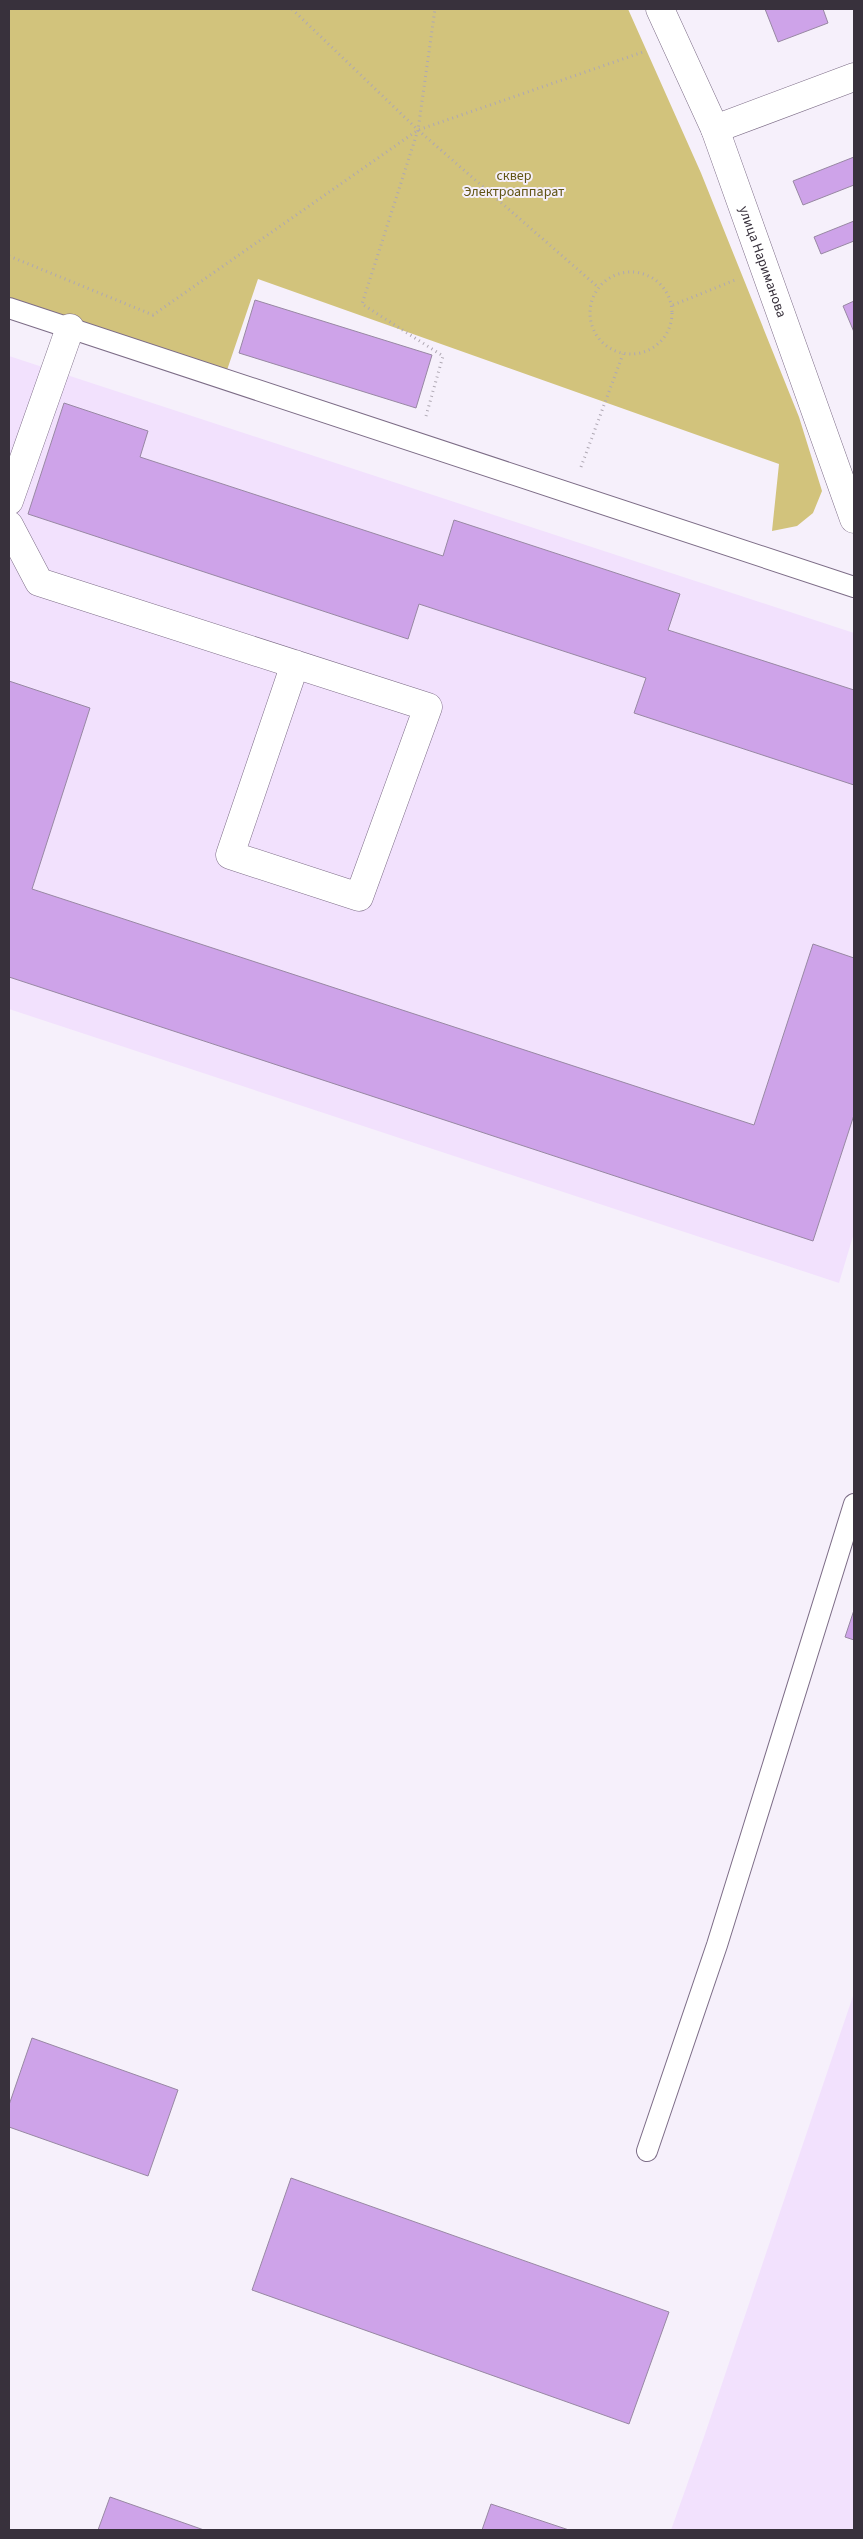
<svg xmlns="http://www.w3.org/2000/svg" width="863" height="2539" viewBox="0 0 863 2539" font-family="'Source Sans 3',sans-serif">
	<rect width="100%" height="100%" fill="#f6f0fb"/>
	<g fill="#f2e1fd">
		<polygon points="9,356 854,633 854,1233 839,1283 9,1009"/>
		<polygon points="854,1993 854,2530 671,2530 704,2437"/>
	</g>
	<polygon fill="#d2c37c" points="9,9 628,9 701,173 799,417 822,491 813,513 797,526 772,531 779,464 258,279 226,373 9,302"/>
	<g fill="#cea3e9" stroke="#9888a3">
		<polygon points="765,9 823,9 828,23 778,42"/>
		<polygon points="854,157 854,185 803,205 793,181"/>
		<polygon points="854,221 854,241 821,254 814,237"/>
		<polygon points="255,300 432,355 416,408 239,353"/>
		<polygon points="854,301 854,332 843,306"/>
		<polygon points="64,403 148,431 140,457 443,556 454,520 680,594 668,630 854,690 854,785 634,713 646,678 419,604 408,639 28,514"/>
		<polygon points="9,681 90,708 32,889 754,1125 813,944 854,958 854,1115 813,1241 9,977"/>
		<polygon points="854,1610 854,1640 845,1637"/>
		<polygon points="32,2038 178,2090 148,2176 9,2127 9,2105"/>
		<polygon points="291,2178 669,2312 629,2424 252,2290"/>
		<polygon points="110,2497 204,2530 98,2530"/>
		<polygon points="491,2504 569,2530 482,2530"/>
	</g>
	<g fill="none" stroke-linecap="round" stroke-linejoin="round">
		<g stroke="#7d6d87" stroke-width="22">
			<g id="service">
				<polyline points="9,308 854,587"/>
				<polyline points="647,2151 717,1945 854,1504"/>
			</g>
		</g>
		<g stroke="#7d6d87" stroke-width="29">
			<g id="minor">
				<polyline points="9,501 70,328"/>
				<polyline points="9,525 39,582 428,707 359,897 230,855 295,664"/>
			</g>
		</g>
		<g stroke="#7d6d87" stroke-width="29">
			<g id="tertiary">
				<path id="s1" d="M715,129L854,519"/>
			</g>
		</g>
		<g stroke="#7d6d87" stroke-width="29">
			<polyline id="primary" points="660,9 715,129 854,77"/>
		</g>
		<g stroke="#afa8b3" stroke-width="3" stroke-dasharray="1 4" stroke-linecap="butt">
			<polyline points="292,9 418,130 599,288"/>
			<polyline points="9,256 153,315 418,130 643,52"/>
			<circle cx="631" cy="313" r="41"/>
			<polyline points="673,305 735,280"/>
			<polyline points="426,416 443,356 362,304 418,130 435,9"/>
			<polyline points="581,467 623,354"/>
		</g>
		<use href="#service" stroke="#fff" stroke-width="20"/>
		<use href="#minor" stroke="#fff" stroke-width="28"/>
		<use href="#tertiary" stroke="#fff" stroke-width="28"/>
		<use href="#primary" stroke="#fff" stroke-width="28"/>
	</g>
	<g text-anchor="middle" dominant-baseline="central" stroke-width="4" stroke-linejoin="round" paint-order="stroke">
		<g font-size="14" fill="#605414" stroke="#f6f0fb">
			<text x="514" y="176">cквер<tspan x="514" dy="16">Электроаппарат</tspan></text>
		</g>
		<g font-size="14" fill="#38313c" stroke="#f6f0fb">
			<text stroke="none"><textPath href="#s1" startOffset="141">улица Нариманова</textPath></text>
		</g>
	</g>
	<rect width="863" height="2539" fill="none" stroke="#38313c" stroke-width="20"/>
</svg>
